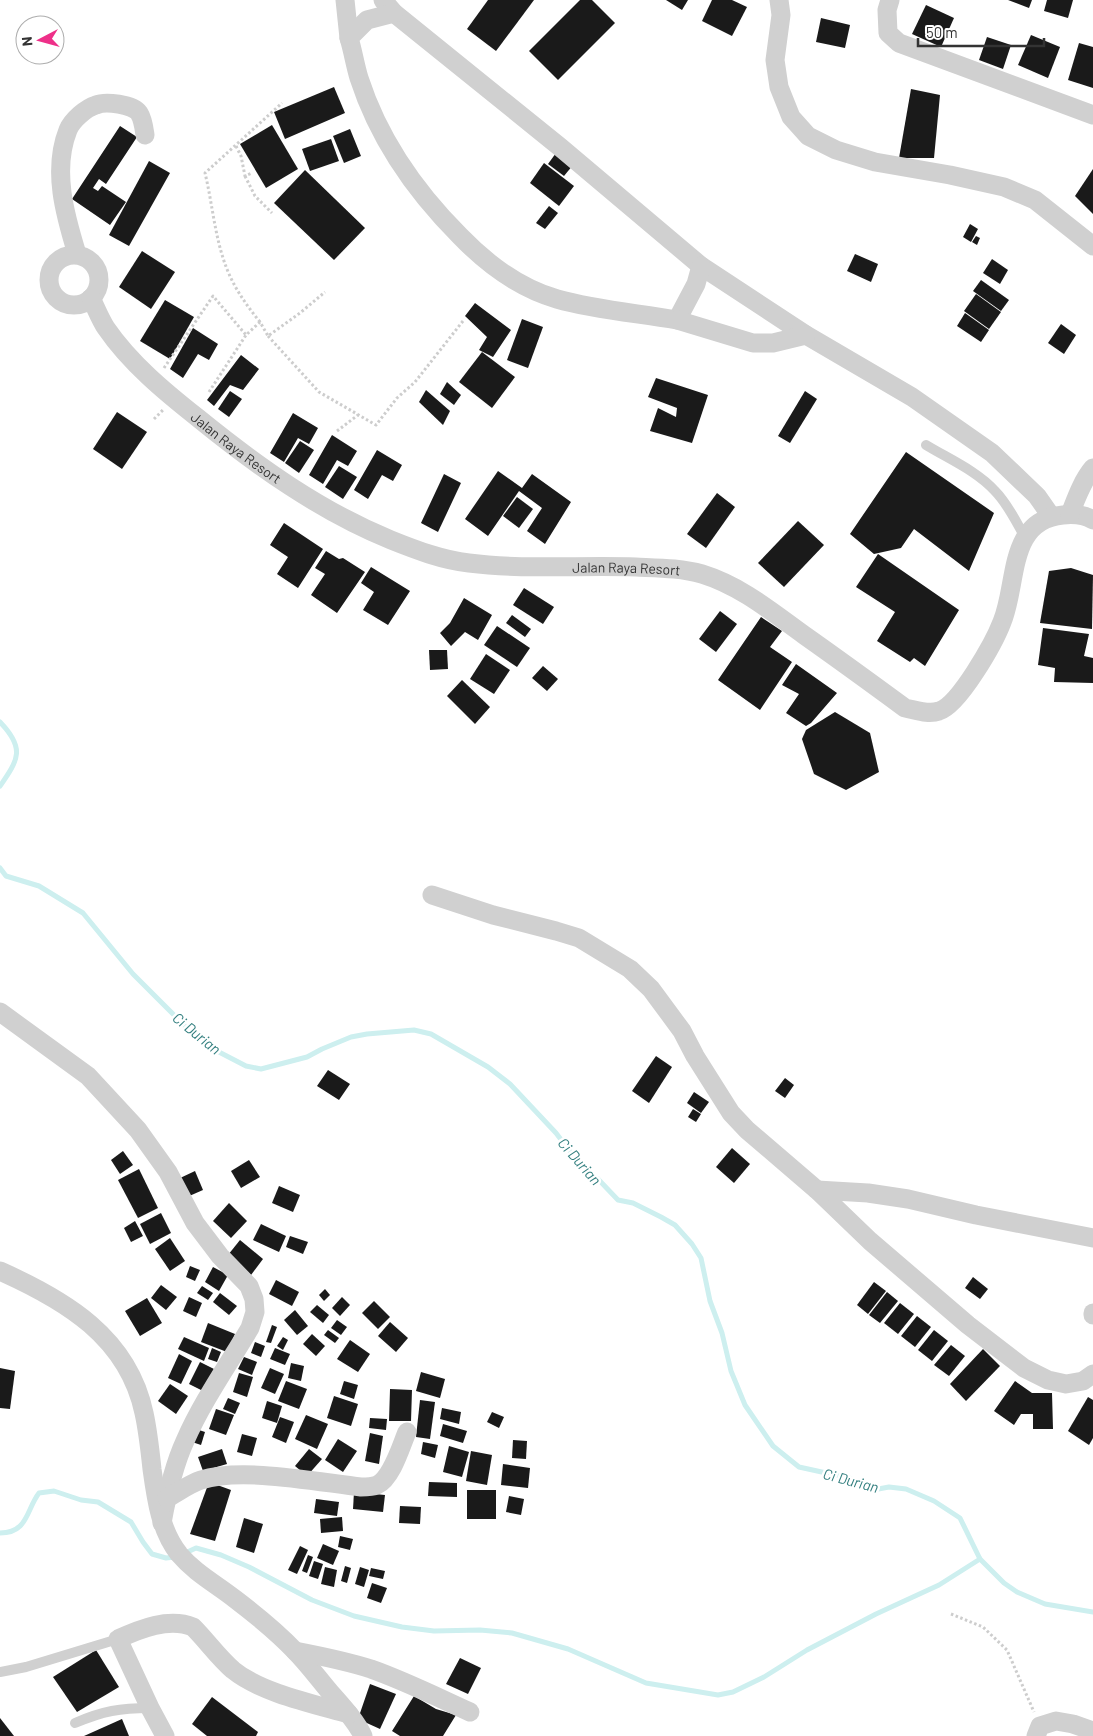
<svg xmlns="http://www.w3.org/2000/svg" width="1093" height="1736" viewBox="0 0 1093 1736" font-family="Barlow,sans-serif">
	<rect width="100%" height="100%" fill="#fff"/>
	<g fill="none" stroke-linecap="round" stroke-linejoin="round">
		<g stroke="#cdefef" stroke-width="5">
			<path d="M0,722C25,748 19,759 0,786"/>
			<polyline points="0,868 6,876 39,886 83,913 133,974 188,1029 217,1051 246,1066 261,1069 307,1057 322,1049 351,1037 367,1034 414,1030 431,1034 488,1067 510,1084 556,1133 585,1171 598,1179 618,1200 633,1203 661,1217 675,1225 692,1244 701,1258 710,1301 722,1333 731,1371 745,1405 773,1446 799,1467 849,1478 873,1490 889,1487 906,1489 934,1501 960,1518 980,1559 1004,1583 1017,1592 1045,1604 1093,1612"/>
			<path d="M0,1533C28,1533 26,1510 39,1493L54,1491L81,1500L98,1502L131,1522L143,1542L152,1554L166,1558L175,1557"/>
			<polyline points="183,1554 196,1548 221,1555 249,1567 312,1600 354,1616 402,1627 434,1631 480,1630 512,1633 568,1649 646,1683 718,1695 733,1692 764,1677 807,1650 876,1614 939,1585 980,1559"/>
		</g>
	</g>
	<g fill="#1a1a1a">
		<polygon points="488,0 534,0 496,51 467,29"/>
		<polygon points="580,0 592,0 615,23 558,80 529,51"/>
		<polygon points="666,0 688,0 682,10"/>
		<polygon points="712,0 732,0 747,7 732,36 702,21"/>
		<polygon points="1008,0 1032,0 1029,8"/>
		<polygon points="1047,0 1073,0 1068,18 1044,11"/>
		<polygon points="926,5 954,18 941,47 912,34"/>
		<polygon points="821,18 850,25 845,48 816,42"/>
		<polygon points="1031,35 1060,47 1048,78 1018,65"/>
		<polygon points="987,37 1011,45 1003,69 979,60"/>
		<polygon points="1079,43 1093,47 1093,88 1068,80"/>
		<polygon points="334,87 345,113 285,139 274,112"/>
		<polygon points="911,89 940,95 934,158 899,158"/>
		<polygon points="272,125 298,169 266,188 240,144"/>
		<polygon points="120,126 137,137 106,184 99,179 93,188 98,191 102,186 126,202 110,225 72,199"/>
		<polygon points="350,129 361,156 344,163 333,136"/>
		<polygon points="331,139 339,161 310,171 302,149"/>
		<polygon points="556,153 573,165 564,176 548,164"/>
		<polygon points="149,161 170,173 129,246 109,235"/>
		<polygon points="544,163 574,186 559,206 530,183"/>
		<polygon points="1093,169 1093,214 1075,196"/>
		<polygon points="305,170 365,228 334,260 274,203"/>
		<polygon points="549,206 558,213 545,229 536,223"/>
		<polygon points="970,224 978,229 971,242 963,237"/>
		<polygon points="976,236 980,238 977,245 972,242"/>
		<polygon points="142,251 175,272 151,309 119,287"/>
		<polygon points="855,254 878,264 871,282 847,271"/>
		<polygon points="992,259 1008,270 1000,284 983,273"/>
		<polygon points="981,280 1009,300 1001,311 973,291"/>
		<polygon points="976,294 1001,312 989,329 964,311"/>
		<polygon points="165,300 194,317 170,359 140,341"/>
		<polygon points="475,303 511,330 493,357 479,350 487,337 465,316"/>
		<polygon points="965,313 989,330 981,342 957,326"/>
		<polygon points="522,319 543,327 528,368 507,360"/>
		<polygon points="1061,324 1076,335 1064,354 1048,343"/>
		<polygon points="193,328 218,344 209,360 198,354 183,378 170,369"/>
		<polygon points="482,352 515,377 492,408 459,382"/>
		<polygon points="241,355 259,369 243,390 230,385 214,406 207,400"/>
		<polygon points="656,378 708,395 692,443 650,431 658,408 676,417 677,408 648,397"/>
		<polygon points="447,382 461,395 454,405 440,394"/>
		<polygon points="426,390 450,411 443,425 419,402"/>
		<polygon points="230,391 242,399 229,417 218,409"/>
		<polygon points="805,391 817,399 790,443 778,436"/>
		<polygon points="117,412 147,432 122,469 93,449"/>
		<polygon points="293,413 318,428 309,444 298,438 284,462 270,453"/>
		<polygon points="332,435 357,451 348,466 337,460 323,484 309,475"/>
		<polygon points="300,441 314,450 299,473 285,463"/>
		<polygon points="377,450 402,465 393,481 382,475 368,499 354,490"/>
		<polygon points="906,452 994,513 969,571 914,529 901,548 874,554 850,534"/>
		<polygon points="339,466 357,477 343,499 325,487"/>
		<polygon points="498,471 522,488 532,474 571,502 545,544 527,531 542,508 519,491 488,536 465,519"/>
		<polygon points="444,474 461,483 438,532 421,523"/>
		<polygon points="717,493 735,507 706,548 687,534"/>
		<polygon points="517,497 533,509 519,528 503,516"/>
		<polygon points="798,521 824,545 784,587 758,563"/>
		<polygon points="284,523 323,549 298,588 277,574 288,557 270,545"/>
		<polygon points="326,551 339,559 343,558 365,572 337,613 311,595 325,574 315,568"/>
		<polygon points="878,554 959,610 925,666 914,658 910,662 877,641 895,612 856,587"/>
		<polygon points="371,567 410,591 388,625 363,610 374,592 361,583"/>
		<polygon points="1071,568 1093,575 1092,629 1040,623 1049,571"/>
		<polygon points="524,588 554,607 543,624 513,605"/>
		<polygon points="464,598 492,615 478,640 465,632 451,646 440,633 450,623"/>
		<polygon points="720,611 737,624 716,652 699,639"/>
		<polygon points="512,615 531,629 525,637 506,623"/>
		<polygon points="761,617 782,631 770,647 792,662 760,710 718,680"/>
		<polygon points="497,626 530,648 517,667 484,645"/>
		<polygon points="1043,628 1089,634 1084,656 1093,658 1093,683 1054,682 1055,668 1038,665"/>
		<polygon points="429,650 447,650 448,669 430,670"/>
		<polygon points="486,654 510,670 494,694 470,679"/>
		<polygon points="796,664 837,693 811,723 806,726 786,713 799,694 782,685"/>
		<polygon points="543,666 558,679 547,691 532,678"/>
		<polygon points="462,680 490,707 475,724 447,696"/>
		<polygon points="835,712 870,733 879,772 846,790 814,774 802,739 806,730"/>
		<polygon points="656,1056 672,1067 649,1103 632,1091"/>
		<polygon points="328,1070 350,1084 339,1100 317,1086"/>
		<polygon points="785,1078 794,1085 785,1098 775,1091"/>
		<polygon points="694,1092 709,1102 701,1113 687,1103"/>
		<polygon points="693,1109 701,1114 696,1122 688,1117"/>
		<polygon points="732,1148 750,1164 734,1183 716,1167"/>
		<polygon points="123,1151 133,1165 120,1174 111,1160"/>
		<polygon points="249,1160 260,1177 241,1188 231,1171"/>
		<polygon points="139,1169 158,1208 138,1218 118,1180"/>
		<polygon points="195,1171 203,1190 187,1197 178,1179"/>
		<polygon points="279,1186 300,1195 293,1212 272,1203"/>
		<polygon points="229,1203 247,1221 231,1238 213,1221"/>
		<polygon points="161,1213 171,1233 150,1244 140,1224"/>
		<polygon points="135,1221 143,1236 131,1242 124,1228"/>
		<polygon points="261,1224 286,1236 279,1252 253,1240"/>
		<polygon points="290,1236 308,1242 303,1254 286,1247"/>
		<polygon points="170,1238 185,1261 170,1271 155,1249"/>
		<polygon points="240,1240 263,1259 251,1275 228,1255"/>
		<polygon points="190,1266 200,1270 195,1281 186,1277"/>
		<polygon points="213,1267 228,1275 219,1291 205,1282"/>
		<polygon points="973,1277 988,1289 980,1299 965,1288"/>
		<polygon points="276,1280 299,1292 292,1306 269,1294"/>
		<polygon points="874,1282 886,1291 868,1314 857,1305"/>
		<polygon points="161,1285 177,1297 166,1310 151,1298"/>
		<polygon points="202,1286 213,1293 208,1300 197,1293"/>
		<polygon points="325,1289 330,1295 324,1301 319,1295"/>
		<polygon points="887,1292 898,1301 880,1323 869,1315"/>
		<polygon points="220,1293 237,1306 229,1315 213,1302"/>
		<polygon points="189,1297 202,1303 196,1317 183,1311"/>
		<polygon points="342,1297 350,1305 340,1316 332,1308"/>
		<polygon points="147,1298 162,1323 140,1336 125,1311"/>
		<polygon points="374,1301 390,1317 378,1329 362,1313"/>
		<polygon points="900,1303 914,1314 898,1334 884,1323"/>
		<polygon points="317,1305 329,1315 323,1323 310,1312"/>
		<polygon points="295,1310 308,1326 297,1335 284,1320"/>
		<polygon points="917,1316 931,1327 915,1347 901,1336"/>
		<polygon points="337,1320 347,1327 341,1335 331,1328"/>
		<polygon points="390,1322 408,1338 396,1352 378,1336"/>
		<polygon points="208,1323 235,1334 227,1352 201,1342"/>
		<polygon points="272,1325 277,1327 271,1343 266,1342"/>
		<polygon points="328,1330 339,1338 335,1343 324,1335"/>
		<polygon points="934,1330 948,1341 932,1361 918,1350"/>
		<polygon points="312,1334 325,1346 316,1356 303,1344"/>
		<polygon points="184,1337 209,1348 204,1361 178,1349"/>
		<polygon points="283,1337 288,1340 283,1350 277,1346"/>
		<polygon points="350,1340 370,1354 358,1372 337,1359"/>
		<polygon points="255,1342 265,1346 261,1357 251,1353"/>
		<polygon points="951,1345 965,1356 949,1376 934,1365"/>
		<polygon points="212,1348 221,1352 217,1362 208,1359"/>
		<polygon points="275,1348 290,1354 285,1365 270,1359"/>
		<polygon points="983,1349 1000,1366 966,1401 950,1384"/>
		<polygon points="179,1354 192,1361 181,1384 168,1378"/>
		<polygon points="244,1357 257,1362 252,1375 238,1369"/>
		<polygon points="200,1362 214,1369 203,1391 189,1384"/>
		<polygon points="291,1363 304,1366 301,1381 288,1378"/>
		<polygon points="0,1368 15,1371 10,1409 0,1408"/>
		<polygon points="270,1368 284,1374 275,1394 261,1388"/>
		<polygon points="421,1372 445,1379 440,1398 416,1391"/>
		<polygon points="239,1373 253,1377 247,1397 233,1392"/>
		<polygon points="286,1381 307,1389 299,1409 278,1401"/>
		<polygon points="344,1381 358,1385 354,1399 340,1394"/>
		<polygon points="1015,1381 1032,1393 1052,1393 1053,1429 1033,1429 1033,1414 1021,1414 1014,1425 994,1411"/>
		<polygon points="170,1384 188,1396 176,1414 158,1401"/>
		<polygon points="390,1389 412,1390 411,1421 389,1421"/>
		<polygon points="334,1396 358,1404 351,1426 327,1418"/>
		<polygon points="1088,1397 1093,1400 1093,1438 1089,1445 1068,1431"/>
		<polygon points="228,1398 240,1403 235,1414 223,1409"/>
		<polygon points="420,1400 435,1402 430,1439 416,1437"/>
		<polygon points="267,1401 282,1406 277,1423 262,1418"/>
		<polygon points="442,1408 461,1412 459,1424 440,1419"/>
		<polygon points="216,1409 234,1415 226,1435 209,1429"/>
		<polygon points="492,1412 504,1417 499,1428 487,1422"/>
		<polygon points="306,1415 328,1424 317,1449 295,1439"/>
		<polygon points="280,1417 294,1422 286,1443 272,1437"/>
		<polygon points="370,1418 387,1419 386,1430 369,1428"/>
		<polygon points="443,1424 467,1431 463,1443 440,1436"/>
		<polygon points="193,1428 205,1432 201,1445 189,1441"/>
		<polygon points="370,1433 383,1436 379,1464 365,1461"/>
		<polygon points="242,1434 257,1438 252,1456 237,1452"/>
		<polygon points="338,1439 357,1451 343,1472 325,1460"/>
		<polygon points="513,1440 527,1441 526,1459 512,1458"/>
		<polygon points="423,1442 438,1445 435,1458 421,1454"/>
		<polygon points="449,1446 469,1452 462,1477 443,1472"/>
		<polygon points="222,1449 227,1464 203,1471 198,1457"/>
		<polygon points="309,1449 322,1459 307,1476 295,1466"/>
		<polygon points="471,1451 492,1455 487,1485 466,1481"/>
		<polygon points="503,1464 530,1468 528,1488 501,1485"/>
		<polygon points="209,1482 231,1490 215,1541 190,1534"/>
		<polygon points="429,1482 457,1483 457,1497 428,1496"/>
		<rect x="467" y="1490" width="29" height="29"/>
		<polygon points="354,1492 385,1495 383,1512 353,1509"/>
		<polygon points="509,1496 524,1499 521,1515 506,1512"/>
		<polygon points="316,1499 339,1502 337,1516 314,1513"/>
		<polygon points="400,1506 421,1507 420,1524 399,1523"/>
		<polygon points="342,1517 343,1531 321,1533 320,1519"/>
		<polygon points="244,1518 263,1524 254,1553 236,1547"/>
		<polygon points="340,1536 353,1539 350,1550 338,1547"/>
		<polygon points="323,1544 339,1551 333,1565 317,1558"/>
		<polygon points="300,1546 308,1550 297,1574 288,1570"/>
		<polygon points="308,1555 313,1557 307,1573 302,1571"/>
		<polygon points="314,1561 323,1564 318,1579 309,1576"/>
		<polygon points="345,1566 351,1568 347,1583 341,1581"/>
		<polygon points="325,1567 337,1570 334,1587 321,1584"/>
		<polygon points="360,1567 369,1570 364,1587 355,1584"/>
		<polygon points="371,1568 385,1571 383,1579 369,1576"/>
		<polygon points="372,1583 387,1588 381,1603 367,1598"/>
		<polygon points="96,1650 119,1687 77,1712 53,1677"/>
		<polygon points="460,1658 481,1668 468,1694 446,1684"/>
		<polygon points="370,1684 396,1694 380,1729 358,1719"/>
		<polygon points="414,1696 436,1709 456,1715 443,1736 400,1736 392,1731"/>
		<polygon points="212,1697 258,1732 256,1736 207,1736 192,1724"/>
		<polygon points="0,1718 14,1736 0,1736"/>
		<polygon points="122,1719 129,1736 84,1736"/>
	</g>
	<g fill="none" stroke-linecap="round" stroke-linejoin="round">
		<g stroke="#cdcdcd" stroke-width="3" stroke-dasharray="2.5 2.5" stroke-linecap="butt">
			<polyline points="236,146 241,156 245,176 252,173"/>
			<polyline points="245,176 255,196 272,213"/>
			<path d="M260,322C248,307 237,292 229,274C215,242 213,206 205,173L282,103"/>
			<polyline points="268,336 319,392 376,425 397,398 415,382 463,321"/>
			<polyline points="164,368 213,296 246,335 260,322 268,336 300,313 325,292"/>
			<polyline points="209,392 246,335"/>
			<polyline points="154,419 163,410"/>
			<polyline points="337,431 358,415"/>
			<polyline points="951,1614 983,1627 1007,1650 1034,1712"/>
		</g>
		<g stroke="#d0d0d0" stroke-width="10">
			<path d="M926,445C949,459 977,471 995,491C1008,504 1016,522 1025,537"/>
			<polyline points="0,1672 26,1667 118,1639"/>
			<path d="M75,1723C103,1711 120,1708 150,1708"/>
		</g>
		<g stroke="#d0d0d0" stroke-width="19">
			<polyline points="345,0 349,38"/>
			<polyline points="383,0 394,13 560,147 701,266 806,335 912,397 992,453 1037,496 1051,516"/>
			<polyline points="779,0 781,15 775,60 779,87 791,117 808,136 836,150 875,162 950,175 1004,187 1035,200 1093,246"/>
			<polyline points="890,0 887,10 888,33 899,43 1093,115"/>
			<path d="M394,13L367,20L349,38C353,51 355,65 359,78C379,140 415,191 460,236C487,264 519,288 557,299C596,310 637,313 677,320L696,284L701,266"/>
			<path d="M77,254C65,215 52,170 68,130C72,120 86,108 96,105C105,101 133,104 139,113C143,119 144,128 145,135"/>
			<circle cx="74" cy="280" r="25"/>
			<path id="s1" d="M91,298C96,308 100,319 106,328C130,363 165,392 198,418C257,466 320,511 391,540C416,550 442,560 469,563C524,570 580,565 636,567C658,568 681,568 702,574C741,586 772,612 804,635C838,659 871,683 905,708C916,710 928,715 939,711C959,705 994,643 1002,622C1018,584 1007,520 1063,515C1073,514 1085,515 1093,520"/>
			<polyline points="677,320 753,343 773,343 806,335"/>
			<path d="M1070,514C1076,499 1082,481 1093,468"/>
			<polyline points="432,895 493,915 556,931 579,938 630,969 651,989 682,1031 695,1056 731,1113 747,1130 817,1190 870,1241 968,1325 1024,1368 1048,1380 1066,1384 1083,1381 1093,1374"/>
			<path d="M0,1012L88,1076L138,1130L168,1172L195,1223L220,1256L249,1286L254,1299L255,1312L250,1328C228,1365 202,1402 185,1441C173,1467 167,1495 162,1523"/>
			<polyline points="817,1190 868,1193 908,1199 976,1215 1093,1238"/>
			<path d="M0,1271C65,1300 128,1337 144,1413C148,1431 150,1450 152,1469C156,1498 160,1530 179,1554C195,1573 216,1584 235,1599C256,1615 277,1632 295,1651C307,1663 318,1678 329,1691C341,1705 355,1719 363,1736"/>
			<polyline points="1093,1313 1093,1315"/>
			<path d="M167,1498C177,1493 189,1484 201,1480C242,1467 317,1482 361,1487C366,1487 372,1487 377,1485C392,1478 401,1446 407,1432"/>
			<path d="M295,1651C321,1656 346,1661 371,1669C405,1681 437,1697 470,1712"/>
			<path d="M165,1736L150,1708L118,1639C140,1629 169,1617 193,1627C207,1641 218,1657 233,1670C261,1693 314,1704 349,1714"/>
			<polyline points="1036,1736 1040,1726 1056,1721 1073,1724 1093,1731"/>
		</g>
	</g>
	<g text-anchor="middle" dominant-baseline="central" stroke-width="5" stroke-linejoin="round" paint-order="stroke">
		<g font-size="14" fill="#333" stroke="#fff">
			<text stroke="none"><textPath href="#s1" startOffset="211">Jalan Raya Resort</textPath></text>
			<text stroke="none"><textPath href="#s1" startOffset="631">Jalan Raya Resort</textPath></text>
		</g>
		<g font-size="15" font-style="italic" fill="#337f7f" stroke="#fff">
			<text transform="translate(197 1033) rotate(39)">Ci Durian</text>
			<text transform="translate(580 1161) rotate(49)">Ci Durian</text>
			<text transform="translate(851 1480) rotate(15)">Ci Durian</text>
		</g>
	</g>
	<g transform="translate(40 40) rotate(264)"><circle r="24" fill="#ffffff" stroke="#adadad"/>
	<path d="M0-4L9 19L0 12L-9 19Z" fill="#ee3089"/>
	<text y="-8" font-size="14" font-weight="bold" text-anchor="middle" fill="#333333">N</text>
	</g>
	<path d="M918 38v8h126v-8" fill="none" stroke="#333333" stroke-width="2.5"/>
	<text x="926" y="38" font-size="15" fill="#333333" stroke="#ffffff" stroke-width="4" paint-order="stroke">50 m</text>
</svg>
